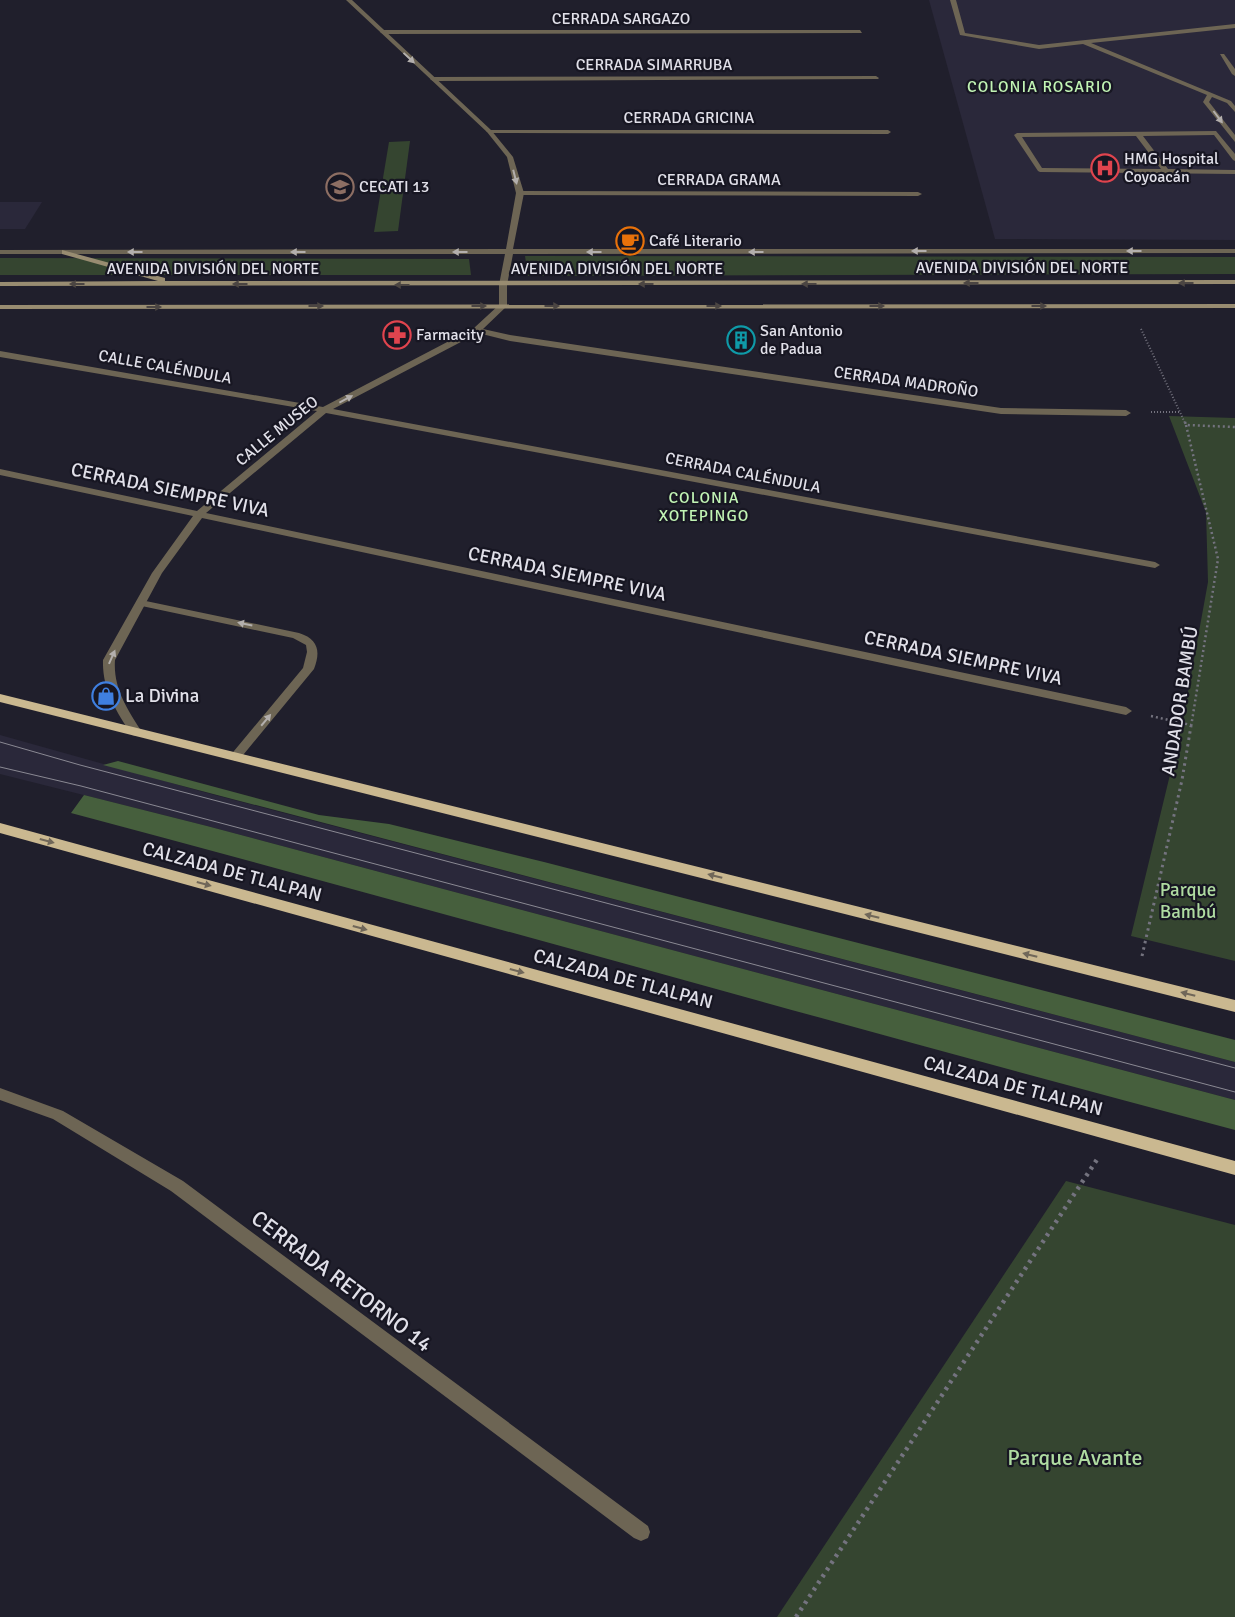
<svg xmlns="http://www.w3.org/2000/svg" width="1235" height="1617" viewBox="0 0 1235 1617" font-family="Signika,sans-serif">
	<rect width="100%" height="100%" fill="#201f2c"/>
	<g fill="#2a283a">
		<polygon points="929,0 1235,0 1235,240 995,239"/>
		<polygon points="0,202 42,202 25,229 0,229"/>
		<polygon points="0,735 207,793 1235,1062 1235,1100 207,826 0,774"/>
	</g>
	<g fill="#354530">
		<polygon points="410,141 398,231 374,232 389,142"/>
		<polygon points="525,256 1235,257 1235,274 528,276"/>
		<polygon points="0,258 469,259 471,275 0,275"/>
		<polygon points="1169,416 1235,418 1235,961 1131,936 1182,725 1208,582 1206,512"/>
		<polygon points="1066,1181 1235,1225 1235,1617 777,1617"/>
	</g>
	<g fill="#465f3d">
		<polygon points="118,761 319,815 389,824 544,862 1235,1040 1235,1062 103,765"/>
		<path d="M84,795L207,826L1235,1100V1130C846,1027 459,916 71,813Z"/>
	</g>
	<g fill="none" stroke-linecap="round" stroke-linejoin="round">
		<g stroke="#74737f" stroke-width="2" stroke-dasharray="1 2" stroke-linecap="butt">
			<polyline points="1141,329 1185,423"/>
			<polyline points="1151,412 1180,412"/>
		</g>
		<g stroke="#74737f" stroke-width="2.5" stroke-dasharray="2 3" stroke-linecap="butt">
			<polyline points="1185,422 1186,425 1235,427"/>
			<polyline points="1186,425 1218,559 1191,727"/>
			<polyline points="1151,716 1191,725"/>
		</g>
		<polyline stroke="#74737f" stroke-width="3" stroke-dasharray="2.5 4" stroke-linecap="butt" points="1142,956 1182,780 1191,726"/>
		<polyline stroke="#74737f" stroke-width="4.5" stroke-dasharray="3 5" stroke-linecap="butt" points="796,1617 1098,1158"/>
		<g fill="#6d6554" fill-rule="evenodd">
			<polygon points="950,0 956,0 965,33 1039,45 1235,24 1235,28 1091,43 1231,101 1235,106 1235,112 1227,103 1212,97 1209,102 1235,135 1235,142 1203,102 1207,95 1083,44 1039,49 960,35"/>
			<polygon points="1220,54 1224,54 1235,69 1235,76 1232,74"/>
			<path d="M1216,131L1235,154V161L1233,160L1214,135L1143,136L1168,169L1235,170V174L1040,172L1038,171L1014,135L1017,133ZM1136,136L1161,169L1042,168L1022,137Z"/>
			<path d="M141,600L299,633C318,639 321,651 314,669L239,760L235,761L229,757L303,668L307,652L306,645L293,638L137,605L136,603L137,601Z"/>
		</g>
		<g fill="#6d6554" fill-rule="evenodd">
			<polygon points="860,30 862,33 383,34 380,32 383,30"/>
			<polygon points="876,76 879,78 878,79 433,81 430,79 433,77"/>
			<polygon points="487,130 888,130 891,132 888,134 489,133 486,131"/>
			<polygon points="517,191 918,192 922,194 918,196 520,195 517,195"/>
			<path d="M500,304L507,306L483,329L510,335L1001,408L1126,410L1131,413L1126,416L1001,414L510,341L478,333L333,409L1155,562L1160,565L1155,568L326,413L206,513L1126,707L1132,711L1126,715L202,518L162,573L115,660C113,688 127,709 142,732L136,736L132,735C116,711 102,689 103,660L152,573L193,516L0,475V469L197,511L317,411L0,357V351L323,407L474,328Z"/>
			<polygon points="0,1088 63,1111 183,1181 648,1526 650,1532 648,1538 641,1541 634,1538 171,1191 53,1119 0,1100"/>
		</g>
		<polygon fill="#6d6554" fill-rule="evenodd" points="346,0 352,0 491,130 513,157 524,193 513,249 1235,249 1235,253 513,254 507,285 507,306 503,308 499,306 499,285 505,254 0,254 0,250 506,249 516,193 507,157 487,132"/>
		<g fill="#988c71" fill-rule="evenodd">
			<polygon points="62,250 165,278 165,281 1235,280 1235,284 0,286 0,282 158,281 62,254"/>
			<polygon points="1235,304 1235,308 0,309 0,305"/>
		</g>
		<g fill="#cab890" fill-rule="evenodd">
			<polygon points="0,694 1235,1000 1235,1012 0,702"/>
			<polygon points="0,823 1235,1161 1235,1175 0,833"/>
		</g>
		<g stroke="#8a8993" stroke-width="1">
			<polyline points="0,742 80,765 1235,1068"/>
			<polyline points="0,767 81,786 1235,1092"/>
		</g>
	</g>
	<defs><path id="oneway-solid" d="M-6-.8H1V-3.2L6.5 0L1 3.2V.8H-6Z" transform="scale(1.25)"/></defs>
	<g fill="#b3afad">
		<use href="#oneway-solid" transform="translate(409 58) rotate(43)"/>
		<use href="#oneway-solid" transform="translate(1218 117) rotate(53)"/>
		<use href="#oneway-solid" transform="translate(515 177) rotate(76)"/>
		<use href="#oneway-solid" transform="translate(919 251) rotate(180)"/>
		<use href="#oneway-solid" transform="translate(1134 251) rotate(180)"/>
		<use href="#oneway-solid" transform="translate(135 252) rotate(180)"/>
		<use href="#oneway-solid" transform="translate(298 252) rotate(180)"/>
		<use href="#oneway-solid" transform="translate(460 252) rotate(180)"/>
		<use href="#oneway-solid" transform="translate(594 252) rotate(180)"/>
		<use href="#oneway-solid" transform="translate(756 252) rotate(180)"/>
		<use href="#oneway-solid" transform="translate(346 399) rotate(-28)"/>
		<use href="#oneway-solid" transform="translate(245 624) rotate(-168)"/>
		<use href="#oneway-solid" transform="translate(112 657) rotate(-66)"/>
		<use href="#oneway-solid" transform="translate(266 720) rotate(-50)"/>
	</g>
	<g fill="#4b4542">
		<use href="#oneway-solid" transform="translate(971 283) rotate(180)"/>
		<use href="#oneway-solid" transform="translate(1186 283) rotate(180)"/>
		<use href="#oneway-solid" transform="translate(77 284) rotate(-180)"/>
		<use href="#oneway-solid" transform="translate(240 284) rotate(-180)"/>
		<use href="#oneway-solid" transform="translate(646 284) rotate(180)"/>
		<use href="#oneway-solid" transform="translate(809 284) rotate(180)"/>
		<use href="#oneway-solid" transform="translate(402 285) rotate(-180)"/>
		<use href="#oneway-solid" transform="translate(316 306)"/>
		<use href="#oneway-solid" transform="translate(479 306)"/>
		<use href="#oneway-solid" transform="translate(552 306)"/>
		<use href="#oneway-solid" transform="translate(714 306)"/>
		<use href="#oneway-solid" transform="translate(877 306)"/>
		<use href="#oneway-solid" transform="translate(1039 306)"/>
		<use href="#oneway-solid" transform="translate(154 307)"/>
	</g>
	<g fill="#706759">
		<use href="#oneway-solid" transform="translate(47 841) rotate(15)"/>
		<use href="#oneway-solid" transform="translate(715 876) rotate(-166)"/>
		<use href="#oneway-solid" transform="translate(204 884) rotate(15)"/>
		<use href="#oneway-solid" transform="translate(872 916) rotate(-166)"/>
		<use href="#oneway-solid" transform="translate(360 928) rotate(15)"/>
		<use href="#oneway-solid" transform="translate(1030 955) rotate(-166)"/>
		<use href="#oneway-solid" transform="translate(517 971) rotate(15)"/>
		<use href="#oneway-solid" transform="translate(1188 994) rotate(-166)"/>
	</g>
	<defs>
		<g id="hospital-ring" transform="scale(1.4375)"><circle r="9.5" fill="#171622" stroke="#e0444e" stroke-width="1.5"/><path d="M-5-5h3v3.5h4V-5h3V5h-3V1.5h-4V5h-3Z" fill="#e0444e"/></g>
		<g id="university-ring" transform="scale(1.4375)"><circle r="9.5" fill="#171622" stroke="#8d6e63" stroke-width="1.5"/><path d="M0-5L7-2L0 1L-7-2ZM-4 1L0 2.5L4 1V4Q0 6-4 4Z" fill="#8d6e63"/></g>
		<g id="cafe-ring" transform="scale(1.4375)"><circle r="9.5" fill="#171622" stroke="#e8710a" stroke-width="1.5"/><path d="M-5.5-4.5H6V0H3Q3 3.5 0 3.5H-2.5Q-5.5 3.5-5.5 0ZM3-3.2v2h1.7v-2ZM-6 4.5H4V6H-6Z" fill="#e8710a"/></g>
		<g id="pharmacy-ring" transform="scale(1.4375)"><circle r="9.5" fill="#171622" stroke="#e0444e" stroke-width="1.5"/><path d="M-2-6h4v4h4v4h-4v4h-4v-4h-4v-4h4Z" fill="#e0444e"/></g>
		<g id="building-ring" transform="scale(1.4375)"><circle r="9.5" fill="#171622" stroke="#0f9aa8" stroke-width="1.5"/><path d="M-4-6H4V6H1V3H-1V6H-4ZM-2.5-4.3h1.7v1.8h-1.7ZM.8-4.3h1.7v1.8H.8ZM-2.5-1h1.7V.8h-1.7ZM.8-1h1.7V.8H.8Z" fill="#0f9aa8"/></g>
		<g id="shop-ring" transform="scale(1.4375)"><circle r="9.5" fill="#171622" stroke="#3f7fe0" stroke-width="1.5"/><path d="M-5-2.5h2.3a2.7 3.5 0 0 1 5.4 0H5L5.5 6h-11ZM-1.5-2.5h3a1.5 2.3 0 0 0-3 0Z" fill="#3f7fe0"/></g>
	</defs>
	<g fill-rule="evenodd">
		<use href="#hospital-ring" x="1105" y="168"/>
		<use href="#university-ring" x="340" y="187"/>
		<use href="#cafe-ring" x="630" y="241"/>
		<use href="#pharmacy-ring" x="397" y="335"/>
		<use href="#building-ring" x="741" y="340"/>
		<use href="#shop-ring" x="106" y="696"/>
	</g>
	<g text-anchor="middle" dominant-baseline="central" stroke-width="4.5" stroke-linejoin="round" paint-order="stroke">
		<g font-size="16" fill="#e1e0e9" stroke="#171622">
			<text x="621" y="19">CERRADA SARGAZO</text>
			<text x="654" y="65">CERRADA SIMARRUBA</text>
			<text x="689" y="118">CERRADA GRICINA</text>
			<text x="719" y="180">CERRADA GRAMA</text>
			<text x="1022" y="268">AVENIDA DIVISIÓN DEL NORTE</text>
			<text x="213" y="269">AVENIDA DIVISIÓN DEL NORTE</text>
			<text x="617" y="269">AVENIDA DIVISIÓN DEL NORTE</text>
			<text transform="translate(165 367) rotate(10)">CALLE CALÉNDULA</text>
			<text transform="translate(906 382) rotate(8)">CERRADA MADROÑO</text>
			<text transform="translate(277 431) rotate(-39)">CALLE MUSEO</text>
			<text transform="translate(743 473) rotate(11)">CERRADA CALÉNDULA</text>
		</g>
		<g font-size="16" letter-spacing="1" fill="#c1f4b4" stroke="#171622">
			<text x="1040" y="87">COLONIA ROSARIO</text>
			<text x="704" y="498">COLONIA<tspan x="704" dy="18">XOTEPINGO</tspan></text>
		</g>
		<g font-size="16" fill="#e1e0e9" stroke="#171622" text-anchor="start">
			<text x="1124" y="159">HMG Hospital<tspan x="1124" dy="18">Coyoacán</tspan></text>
			<text x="359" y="187">CECATI 13</text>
			<text x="649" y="241">Café Literario</text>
			<text x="760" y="331">San Antonio<tspan x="760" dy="18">de Padua</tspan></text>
			<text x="416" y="335">Farmacity</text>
		</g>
		<g font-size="19" fill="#e1e0e9" stroke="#171622">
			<text transform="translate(170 490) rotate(12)">CERRADA SIEMPRE VIVA</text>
			<text transform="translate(567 574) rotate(12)">CERRADA SIEMPRE VIVA</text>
			<text transform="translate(963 658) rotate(12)">CERRADA SIEMPRE VIVA</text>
			<text transform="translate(1180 701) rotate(-81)">ANDADOR BAMBÚ</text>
			<text transform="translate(232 872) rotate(15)">CALZADA DE TLALPAN</text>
			<text transform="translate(623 979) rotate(15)">CALZADA DE TLALPAN</text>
			<text transform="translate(1013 1086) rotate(15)">CALZADA DE TLALPAN</text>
		</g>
		<g font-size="19" fill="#e1e0e9" stroke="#171622" text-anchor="start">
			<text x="125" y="696">La Divina</text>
		</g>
		<g font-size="19" fill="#afdba1" stroke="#171622">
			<text x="1188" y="890">Parque<tspan x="1188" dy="22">Bambú</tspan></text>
		</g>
		<g font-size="22" fill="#e1e0e9" stroke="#171622">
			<text transform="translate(342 1281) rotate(37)">CERRADA RETORNO 14</text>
		</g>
		<g font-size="22" fill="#afdba1" stroke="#171622">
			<text x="1075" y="1457">Parque Avante</text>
		</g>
	</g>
</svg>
